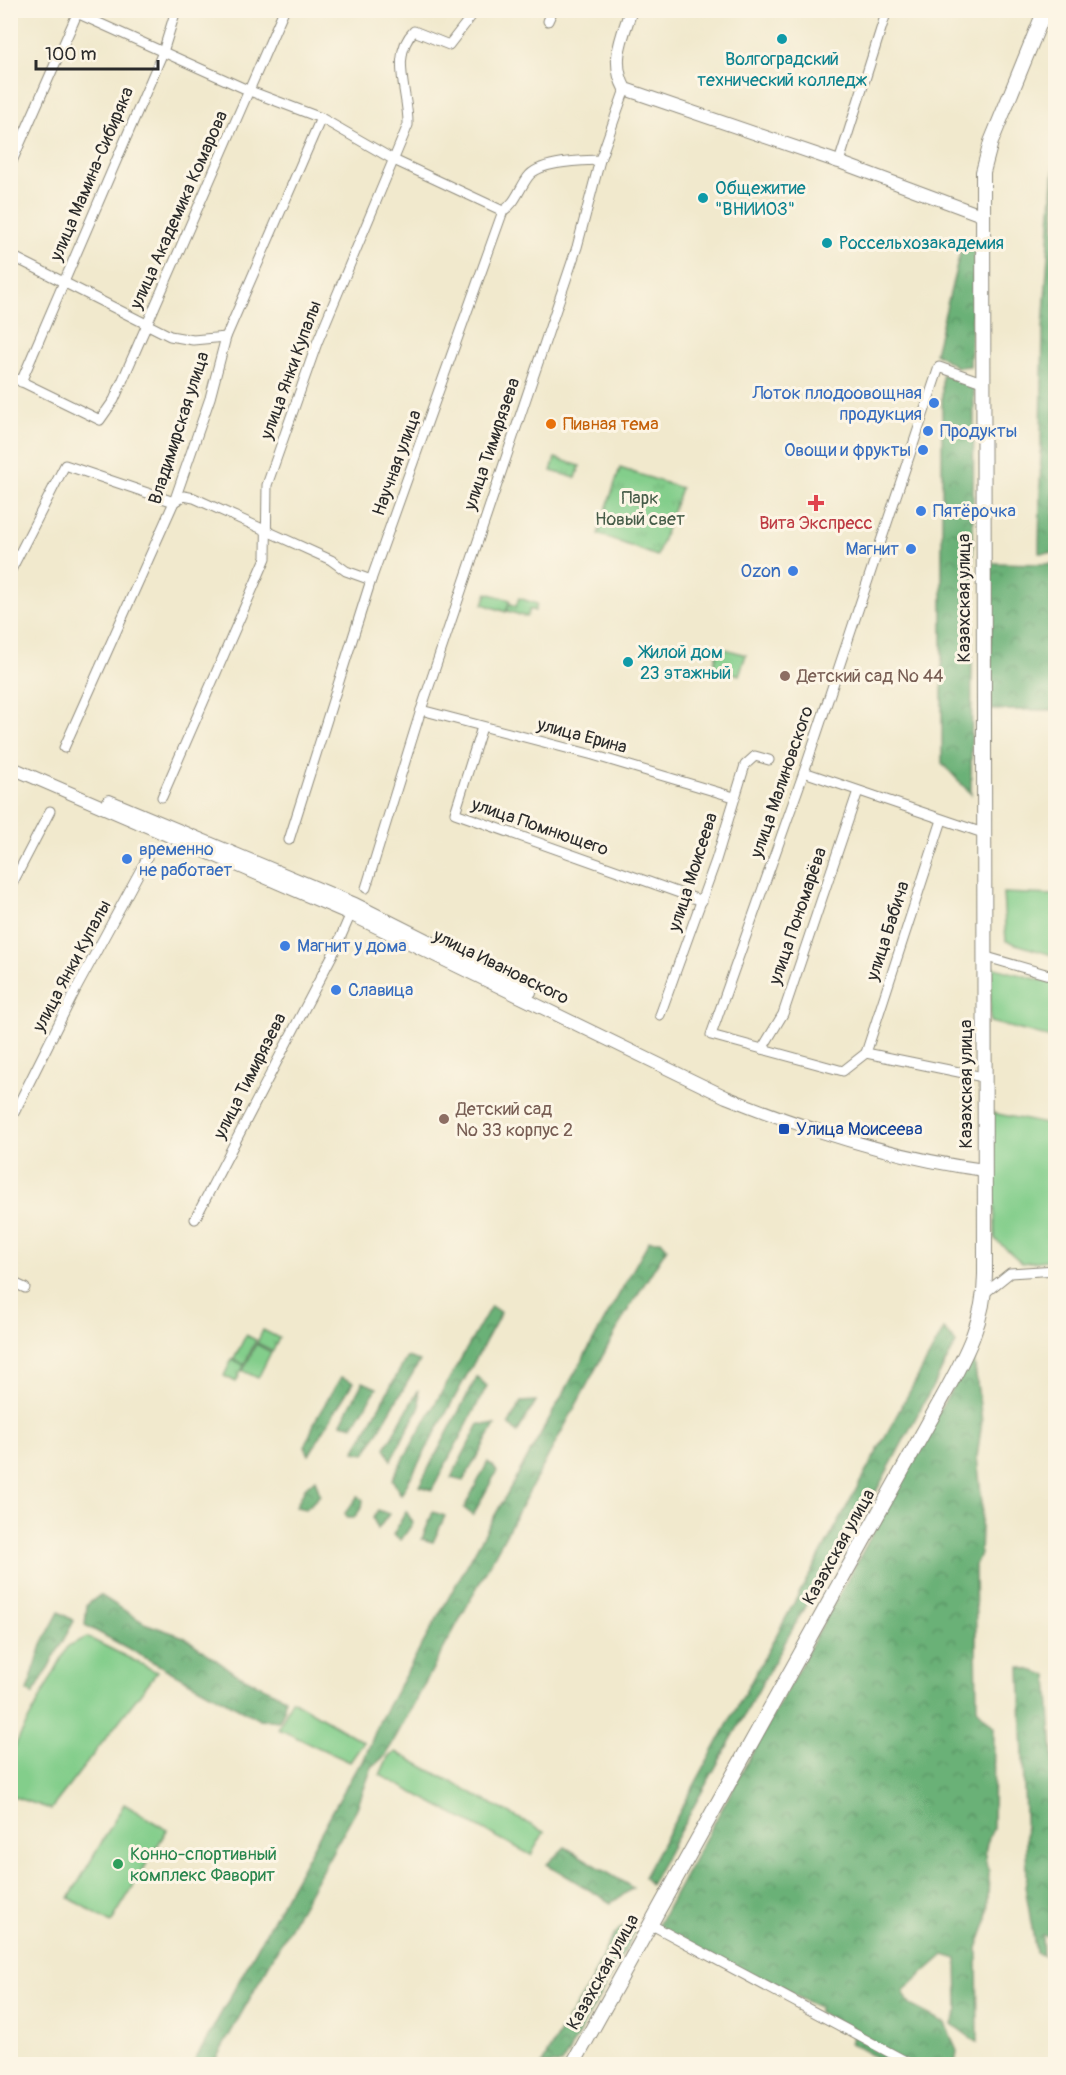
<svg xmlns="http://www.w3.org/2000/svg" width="1066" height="2075" viewBox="0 0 1066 2075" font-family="Pangolin,sans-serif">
	<defs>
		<pattern id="forest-crowns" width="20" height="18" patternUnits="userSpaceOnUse" patternTransform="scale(1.5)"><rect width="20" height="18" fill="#6ab177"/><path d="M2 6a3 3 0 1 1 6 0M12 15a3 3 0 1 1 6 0" fill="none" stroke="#579062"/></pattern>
		<pattern id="park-tufts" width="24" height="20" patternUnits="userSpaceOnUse" patternTransform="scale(1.5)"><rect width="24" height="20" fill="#83ce8b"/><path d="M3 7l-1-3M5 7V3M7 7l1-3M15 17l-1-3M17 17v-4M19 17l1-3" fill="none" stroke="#71b178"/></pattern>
	</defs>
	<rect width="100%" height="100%" fill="#fcf5e5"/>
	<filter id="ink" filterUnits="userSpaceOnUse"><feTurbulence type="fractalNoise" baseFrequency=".0167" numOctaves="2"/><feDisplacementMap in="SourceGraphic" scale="12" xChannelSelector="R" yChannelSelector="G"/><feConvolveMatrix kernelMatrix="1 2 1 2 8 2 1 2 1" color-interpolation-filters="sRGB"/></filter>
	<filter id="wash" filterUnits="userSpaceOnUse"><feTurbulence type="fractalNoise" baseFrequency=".008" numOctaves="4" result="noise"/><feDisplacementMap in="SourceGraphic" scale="24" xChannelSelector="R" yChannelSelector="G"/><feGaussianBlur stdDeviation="1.35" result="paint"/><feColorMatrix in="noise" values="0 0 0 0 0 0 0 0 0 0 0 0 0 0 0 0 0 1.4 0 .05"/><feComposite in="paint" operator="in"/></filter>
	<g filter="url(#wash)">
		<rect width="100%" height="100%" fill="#f1e9cd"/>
		<g fill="#83ce8b" stroke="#577c5b" stroke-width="1.5">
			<polygon points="487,593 510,600 506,612 483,604"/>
			<polygon points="1003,893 1054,895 1055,956 1006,941"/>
			<polygon points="991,967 1055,984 1055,1039 990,1022"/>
			<polygon points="993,1113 1055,1126 1055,1259 1022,1263 995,1239"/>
			<polygon points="246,1335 256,1340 244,1365 234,1359"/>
			<polygon points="256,1344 271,1352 258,1378 243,1371"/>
			<polygon points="87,1637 157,1672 51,1809 11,1796 11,1753 68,1646"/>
			<polygon points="292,1700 364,1742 350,1762 278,1729"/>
			<polygon points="396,1752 544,1832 531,1855 380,1775 388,1757"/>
			<polygon points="124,1804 167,1830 111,1923 69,1898"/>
		</g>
		<g fill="url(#forest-crowns)" stroke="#4a6e51" stroke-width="1.5">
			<polygon points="1055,151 1054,519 1056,553 1039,553 1043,329"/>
			<polygon points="975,246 970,366 957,367 935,353 961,249"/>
			<polygon points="942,374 974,386 971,794 942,763"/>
			<polygon points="991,563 1053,564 1055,710 991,710"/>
			<polygon points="649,1241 661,1241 667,1248 626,1313 386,1755 372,1767 357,1808 213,2064 193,2064 356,1769 363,1762 380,1720"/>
			<polygon points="491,1306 501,1313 401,1495 392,1479"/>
			<polygon points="944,1329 956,1343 859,1523 842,1540 650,1885 644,1877"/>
			<polygon points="407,1357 420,1361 365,1454 354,1452"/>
			<path d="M974,1360L982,1421L977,1457L982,1503L980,1554L975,1565L977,1709L994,1727L993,1829C986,1842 982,1858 989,1872L987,1921L977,1948L978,2043L952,2024L958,2010L957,1959L944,1955L903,1991L910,2005L945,2023L957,2051L955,2064H888L850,2043L854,2034L819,2012V2007L656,1929L963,1368Z"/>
			<polygon points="341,1377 353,1382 309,1455 305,1447 316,1419"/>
			<polygon points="477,1377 487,1386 432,1490 419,1486"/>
			<polygon points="363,1382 377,1388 353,1426 341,1423"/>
			<polygon points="418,1391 420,1406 391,1460 385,1448"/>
			<polygon points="536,1401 517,1433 509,1424 521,1402"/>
			<polygon points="479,1424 495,1425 463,1481 451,1478"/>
			<polygon points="488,1462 497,1471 473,1515 464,1508"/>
			<polygon points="315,1479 320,1495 306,1509 296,1507 305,1488"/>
			<polygon points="358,1496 363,1500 362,1507 354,1518 347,1518 345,1513"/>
			<polygon points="378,1510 389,1514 378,1529 373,1518"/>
			<polygon points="406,1511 413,1523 401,1540 393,1535"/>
			<polygon points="433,1512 445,1516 433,1542 422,1539"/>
			<polygon points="100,1595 144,1623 184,1637 233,1672 285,1698 284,1710 279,1721 258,1719 85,1625 87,1605"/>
			<polygon points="59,1612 74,1621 33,1695 27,1691 43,1642"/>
			<polygon points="1020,1667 1048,1675 1055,1789 1056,1886 1051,1886 1049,1936 1042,1935 1043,1955 1036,1953 1025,1886 1027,1877"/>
			<polygon points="565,1847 633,1888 611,1903 547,1864"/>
			<path d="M623,1926L636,1930L562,2064H542C556,2037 573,2011 589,1985C602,1963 603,1943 623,1926Z"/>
		</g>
		<g fill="url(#park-tufts)" stroke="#577c5b" stroke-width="1.5">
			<polygon points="555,458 580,466 576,478 551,471"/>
			<polygon points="620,468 681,488 657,556 598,534"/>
			<polygon points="519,598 537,604 535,611 530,609 527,617 507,611 509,603 516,606"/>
			<polygon points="719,647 746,655 739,675 713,667"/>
			<polygon points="263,1330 279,1338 273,1351 257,1343"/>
			<polygon points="232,1359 244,1365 236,1382 224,1376"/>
		</g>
	</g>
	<g filter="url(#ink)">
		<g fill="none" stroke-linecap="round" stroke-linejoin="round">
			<g stroke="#8e8a7c" stroke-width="11">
				<g id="minor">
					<polyline points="70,10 250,91 321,118 396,161 503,211"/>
					<polyline points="548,21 553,10"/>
					<polyline points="839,162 887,10"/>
					<polyline points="10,166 77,14"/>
					<polyline points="10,255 170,336 193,340 226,337"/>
					<polyline points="10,376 100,420 114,400 284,10"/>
					<polyline points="21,382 163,52 176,10"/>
					<polyline points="982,382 939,367 804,772 711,1035 843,1071 866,1053 983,1077"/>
					<polyline points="10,572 65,465 174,502 184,496 194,498 331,560 346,571 371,580"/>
					<polyline points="421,710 593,755 734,797"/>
					<polyline points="482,727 455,813 702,901"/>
					<polyline points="64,748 174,502 210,398 226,337 321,118"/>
					<polyline points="804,772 983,833"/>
					<path d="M162,797L266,558L267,485L317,343L408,125C409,94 389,56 414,31L449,45L476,10"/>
					<path d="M289,840L371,580L503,211C516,203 519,189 528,177C539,161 581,161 600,160"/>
					<polyline points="10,888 50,811"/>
					<polyline points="366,888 421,710 577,247 600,160 625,89"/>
					<polyline points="983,956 1056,977"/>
					<polyline points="660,1015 716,860 745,765 755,756 769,760"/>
					<polyline points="762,1049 783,1014 858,791"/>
					<polyline points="866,1053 942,820"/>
					<polyline points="10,1121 76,989 147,858"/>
					<polyline points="195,1219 335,950 352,911"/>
					<polyline points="10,1281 25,1288"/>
					<polyline points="985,1293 1010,1273 1056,1270"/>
					<polyline points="650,1924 911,2064"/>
				</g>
			</g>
			<g stroke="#8e8a7c" stroke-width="14">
				<g id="tertiary">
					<path d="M631,10C622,38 610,61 625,89L839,162L981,215"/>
					<path d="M10,767L350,914L726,1097C808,1130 897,1159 984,1170"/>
					<polyline points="109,801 355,904 530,992"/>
				</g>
			</g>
			<g stroke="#8e8a7c" stroke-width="16">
				<path id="secondary" d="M573,2064L939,1404C962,1362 985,1324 985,1274L983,172L991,142L1045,10"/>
			</g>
			<use href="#minor" stroke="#fff" stroke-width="9"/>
			<use href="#tertiary" stroke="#fff" stroke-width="12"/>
			<use href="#secondary" stroke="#fff" stroke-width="14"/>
		</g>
	</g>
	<g fill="#0f9aa8" stroke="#fcf5e5" stroke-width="2">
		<circle cx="782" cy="39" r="6"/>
		<circle cx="703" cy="198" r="6"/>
		<circle cx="827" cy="243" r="6"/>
		<circle cx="628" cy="662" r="6"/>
	</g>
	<g fill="#3f7fe0" stroke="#fcf5e5" stroke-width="2">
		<circle cx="934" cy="403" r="6"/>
		<circle cx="928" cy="431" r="6"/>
		<circle cx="923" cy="450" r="6"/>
		<circle cx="921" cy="511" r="6"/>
		<circle cx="911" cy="549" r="6"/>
		<circle cx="793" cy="571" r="6"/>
		<circle cx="127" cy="859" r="6"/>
		<circle cx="285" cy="946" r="6"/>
		<circle cx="336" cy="990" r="6"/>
	</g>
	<circle fill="#e8710a" stroke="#fcf5e5" stroke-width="2" cx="551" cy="424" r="6"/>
	<path fill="#e0444e" stroke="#fcf5e5" stroke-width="2" d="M813 494h6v6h6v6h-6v6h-6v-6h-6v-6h6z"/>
	<g fill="#8d6e63" stroke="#fcf5e5" stroke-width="2">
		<circle cx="785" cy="676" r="6"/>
		<circle cx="444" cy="1119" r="6"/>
	</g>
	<rect fill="#1a4fb4" stroke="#fcf5e5" stroke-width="2" x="778" y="1123" width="12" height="12" rx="3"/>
	<circle fill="#2e9e5b" stroke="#fcf5e5" stroke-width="2" cx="118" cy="1864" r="6"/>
	<g text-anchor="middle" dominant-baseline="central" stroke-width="6" stroke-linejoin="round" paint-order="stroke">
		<g font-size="18" fill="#0d838f" stroke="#fcf5e5" text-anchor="start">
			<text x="782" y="59" text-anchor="middle">Волгоградский<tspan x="782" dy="21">технический колледж</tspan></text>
			<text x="715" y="188">Общежитие<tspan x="715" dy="21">"ВНИИОЗ"</tspan></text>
			<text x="839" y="243">Россельхозакадемия</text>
			<text x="640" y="652">Жилой дом<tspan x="640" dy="21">23 этажный</tspan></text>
		</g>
		<g font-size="18" fill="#2b2b2b" stroke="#fcf5e5">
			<text transform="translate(92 174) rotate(-67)">улица Мамина-Сибиряка</text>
			<text transform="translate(179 210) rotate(-66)">улица Академика Комарова</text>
			<text transform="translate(291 370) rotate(-70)">улица Янки Купалы</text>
			<text transform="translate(179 428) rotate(-72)">Владимирская улица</text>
			<text transform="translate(492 444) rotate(-71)">улица Тимирязева</text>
			<text transform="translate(397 463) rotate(-70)">Научная улица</text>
			<text transform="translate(964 598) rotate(-90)">Казахская улица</text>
			<text transform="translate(582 736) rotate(15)">улица Ерина</text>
			<text transform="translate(782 782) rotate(-71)">улица Малиновского</text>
			<text transform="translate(540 827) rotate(19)">улица Помнющего</text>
			<text transform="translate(693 872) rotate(-72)">улица Моисеева</text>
			<text transform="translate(798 916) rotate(-71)">улица Пономарёва</text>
			<text transform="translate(888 931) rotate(-72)">улица Бабича</text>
			<text transform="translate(72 966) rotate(-62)">улица Янки Купалы</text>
			<text transform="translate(501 967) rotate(26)">улица Ивановского</text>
			<text transform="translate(250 1076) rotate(-63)">улица Тимирязева</text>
			<text transform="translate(966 1084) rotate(-90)">Казахская улица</text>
			<text transform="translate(839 1547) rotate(-61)">Казахская улица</text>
			<text transform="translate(603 1972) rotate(-61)">Казахская улица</text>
		</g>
		<g font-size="18" fill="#366cbe" stroke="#fcf5e5" text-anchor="start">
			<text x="922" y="393" text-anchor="end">Лоток плодоовощная<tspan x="922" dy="21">продукция</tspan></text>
			<text x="940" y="431">Продукты</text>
			<text x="911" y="450" text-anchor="end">Овощи и фрукты</text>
			<text x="933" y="511">Пятёрочка</text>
			<text x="899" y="549" text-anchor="end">Магнит</text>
			<text x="781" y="571" text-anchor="end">Ozon</text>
			<text x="139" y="849">временно<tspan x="139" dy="21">не работает</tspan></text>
			<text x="297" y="946">Магнит у дома</text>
			<text x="348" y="990">Славица</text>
		</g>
		<g font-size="18" fill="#c56008" stroke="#fcf5e5" text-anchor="start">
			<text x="563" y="424">Пивная тема</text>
		</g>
		<g font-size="18" fill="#455c48" stroke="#fcf5e5">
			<text x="640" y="498">Парк<tspan x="640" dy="21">Новый свет</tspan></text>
		</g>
		<g font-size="18" fill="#be3a42" stroke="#fcf5e5">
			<text x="816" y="523">Вита Экспресс</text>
		</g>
		<g font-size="18" fill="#785e54" stroke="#fcf5e5" text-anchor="start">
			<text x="797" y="676">Детский сад № 44</text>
			<text x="456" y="1109">Детский сад<tspan x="456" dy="21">№ 33 корпус 2</tspan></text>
		</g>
		<g font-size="18" fill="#164399" stroke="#fcf5e5" text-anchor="start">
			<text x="796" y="1129">Улица Моисеева</text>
		</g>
		<g font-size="18" fill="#27864d" stroke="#fcf5e5" text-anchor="start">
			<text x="130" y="1854">Конно-спортивный<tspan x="130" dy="21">комплекс Фаворит</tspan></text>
		</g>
	</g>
	<rect width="1066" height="2075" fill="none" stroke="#fcf5e5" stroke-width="36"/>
	<path d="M36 60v9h122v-9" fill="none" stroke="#2b2b2b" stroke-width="3"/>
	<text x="45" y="60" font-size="18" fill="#2b2b2b" stroke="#fcf5e5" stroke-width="4.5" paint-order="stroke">100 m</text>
</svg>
